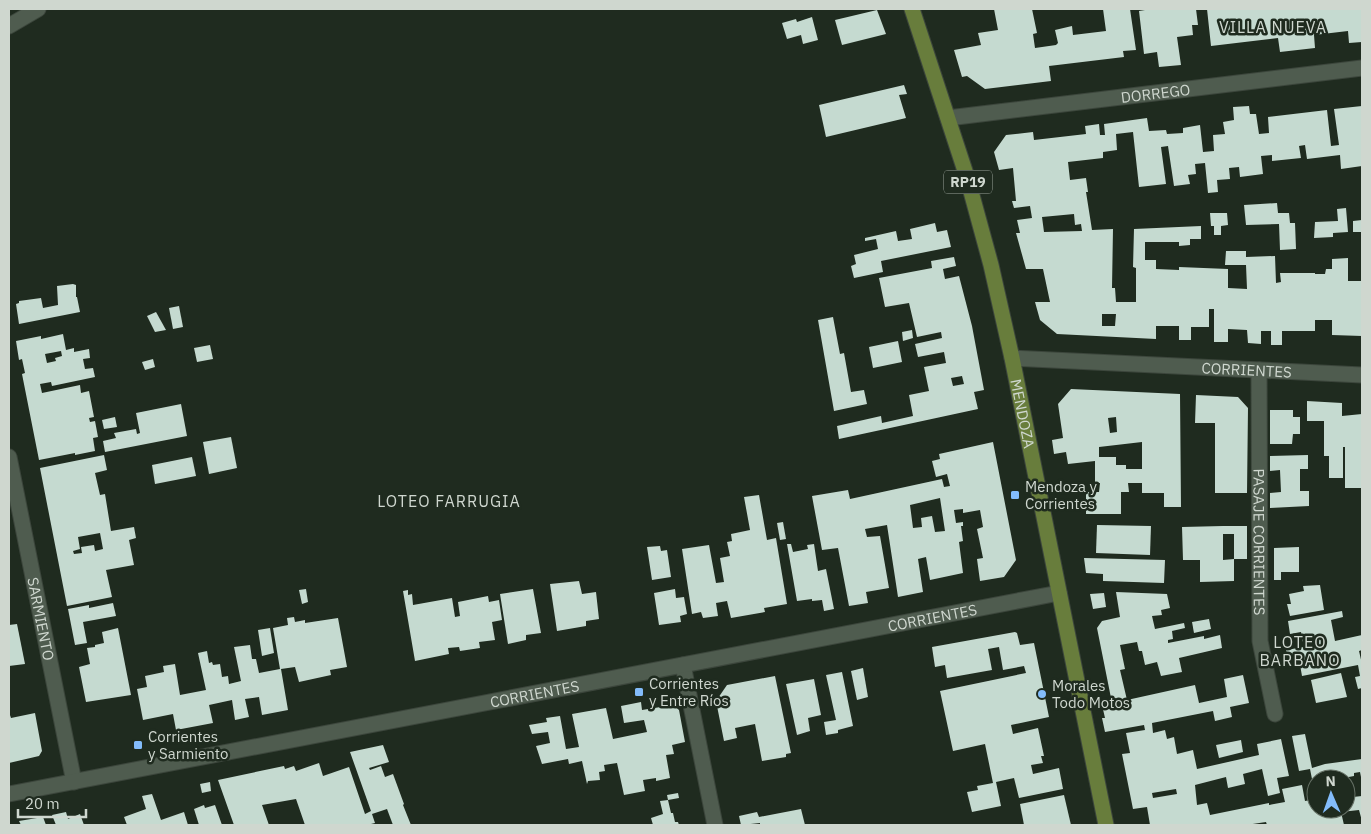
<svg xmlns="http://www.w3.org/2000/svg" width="1371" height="834" viewBox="0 0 1371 834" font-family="'IBM Plex Sans',sans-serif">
	<rect width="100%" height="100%" fill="#1f2b1f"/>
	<g fill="#c5dad0" fill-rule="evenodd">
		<polygon points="994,9 1032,9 1037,33 1033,34 1035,48 1056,45 1058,43 1055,30 1072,26 1073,35 1106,31 1103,9 1130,9 1136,50 1123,51 1124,57 1049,66 1051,81 985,89 967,76 962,77 954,50 981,45 978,33 998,30"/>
		<polygon points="1151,9 1196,9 1198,25 1192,25 1193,35 1177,37 1181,65 1159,67 1157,52 1144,54 1139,11"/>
		<polygon points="1207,9 1362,9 1362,42 1349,43 1348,31 1314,35 1315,48 1280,52 1278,38 1211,46"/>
		<polygon points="877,10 886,34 842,45 835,20"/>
		<polygon points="812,17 818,40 803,44 801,35 787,39 782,23 796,19 797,22"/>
		<polygon points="904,85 907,94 899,95 906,118 826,137 819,105"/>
		<path d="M1249,106L1250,114H1256L1259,134L1269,133L1268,117L1327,110L1331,146L1339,145L1334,109L1362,106V166L1341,169L1340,155L1307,159L1305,145L1299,146L1301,158L1272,161V155L1261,156L1263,174L1240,177L1239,167L1229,168L1230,179L1217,180L1218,192L1208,193L1205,163L1195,164L1196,174L1188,175L1190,184L1174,186L1168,146L1161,147L1166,184L1139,187L1133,132L1116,134L1117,150L1103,152V158L1068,162L1070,180L1086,178L1088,192H1086L1092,230L1113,229L1112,288H1115L1116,302H1136V268L1133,267L1134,229L1201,226V239H1190V245L1179,246V242H1145V260H1156V269L1179,270V267L1228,269V288L1247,289L1246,265H1225L1226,251H1246V257L1275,256L1276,283L1281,282L1280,273H1315V274H1325L1326,269H1332V259L1348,258V281H1362V336L1332,335V320H1315V331H1282V345H1271V331H1261V344L1248,343L1247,330L1228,329V342H1214V309H1209V327H1191V340H1179V326H1156V339L1057,334L1040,320L1035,302H1050L1043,269H1026L1016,233H1020L1017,220L1032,218L1030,206L1014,208L1012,201H1016L1013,168L999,170L994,152L1006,135L1033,132L1034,140L1086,134L1085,126L1099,124L1100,135H1105L1104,124L1147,118L1149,131L1166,130L1167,134L1183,133V128L1200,125L1203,152L1214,151L1213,135L1225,134L1223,122L1234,120L1233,107ZM1074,214L1075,225L1081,224L1082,231L1044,232L1042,217ZM1102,314H1116L1115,326H1102Z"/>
		<polygon points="1277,203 1278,213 1289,213 1290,223 1295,223 1296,249 1280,250 1279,224 1246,225 1244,205"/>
		<polygon points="1346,208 1348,232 1333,233 1333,237 1314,238 1315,222 1338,221 1337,209"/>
		<polygon points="1210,213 1227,213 1228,225 1221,226 1221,235 1214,235 1214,226 1211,226"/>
		<polygon points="1362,220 1362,232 1353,232 1353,221"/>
		<polygon points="935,223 937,232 947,230 951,247 881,261 883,272 854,278 851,266 856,264 854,255 878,249 876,239 865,241 865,238 896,231 898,241 912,239 910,229"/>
		<path d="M954,257L956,266L943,269L945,279L959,276L972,326L984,390L974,392L978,409L839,439L837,426L881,416L882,423L913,416L909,395L929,391L924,367L946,363L944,352L918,357L915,344L942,338L941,332L917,337L909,303L885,307L879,278L932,268L931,261ZM962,376L964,384L953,386L951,378Z"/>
		<polygon points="73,284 76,285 76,297 77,297 80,312 19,324 16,304 19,303 19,301 41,298 43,308 58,305 57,286"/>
		<polygon points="179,306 183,327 173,329 169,308"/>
		<polygon points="156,312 166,330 155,332 147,316"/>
		<polygon points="833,317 840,354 844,353 851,392 864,390 867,404 834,411 818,320"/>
		<polygon points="912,330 913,338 903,341 902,332"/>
		<path d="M63,334L66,350L74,348V352L89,349L90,358L83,359L85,369L93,368L95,377L52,386L51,382L40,384L42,393L80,385L81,393L89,391L94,417L89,418L90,422L95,421L98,437L93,438L95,451L75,455V453L39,460L22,374L25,373L22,359L19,360L16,341L41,336V339ZM61,351L62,356L55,358L56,361L47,363L45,354Z"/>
		<polygon points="898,341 902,362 873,368 869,347"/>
		<polygon points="210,345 213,359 197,362 194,348"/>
		<polygon points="153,359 155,367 145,370 142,362"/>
		<path d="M1071,389L1180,394L1181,507H1164V493H1142V483H1128L1129,492H1121V514H1086V492H1099L1100,483H1095V461L1068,464L1066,452L1054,454L1052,440L1063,438L1058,404ZM1116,417L1117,432L1110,433L1108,418ZM1142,442V469H1126V465H1116V457H1099V447Z"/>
		<polygon points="1196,395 1238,397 1248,408 1247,493 1215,493 1215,423 1195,423"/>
		<polygon points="1307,401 1342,403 1342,416 1362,414 1362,488 1345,488 1345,447 1343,447 1343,478 1329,478 1329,456 1324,456 1324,421 1307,421"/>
		<polygon points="181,404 187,436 105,452 103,441 116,438 114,433 136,429 137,434 140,433 136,413"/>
		<polygon points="1270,410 1293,410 1293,417 1300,417 1300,434 1293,434 1292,444 1270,444"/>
		<polygon points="115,417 117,427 104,429 102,420"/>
		<polygon points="231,437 237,468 209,474 203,442"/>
		<path d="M993,442L1016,560L1004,577L980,581L977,559L983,558L977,529L983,527L980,510L963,513V509L954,510L956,523L963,522V526H961L963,541L959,542L963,573L930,580L926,557L918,559L923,592L898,597L887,525L865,529L867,537L880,536L889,588L866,592L868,603L849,606L838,548L822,550L812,496L848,490L850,499L942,479L944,487L950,486L947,474L936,477L932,461L940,459L939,454ZM940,498L945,531L935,532L932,516L921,518L922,527L913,528L910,505Z"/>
		<path d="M104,455L107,470L95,473L100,495L105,494L111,531L134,527L136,538L129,540L134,565L106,570L112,597L67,606L40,468ZM100,533L103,549L95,551L94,545L81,547L82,553L74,554L73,551L80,549L78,537Z"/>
		<polygon points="1308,455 1308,469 1300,469 1300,491 1309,491 1309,506 1270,508 1270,493 1281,492 1280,470 1270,471 1270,456"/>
		<polygon points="192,457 196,476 155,484 152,465"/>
		<polygon points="759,495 767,540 776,538 787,604 764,608 765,612 731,618 727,601 716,603 718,616 703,618 701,612 692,614 682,549 709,545 716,583 724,582 720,558 730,556 727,542 732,541 731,534 750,530 744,497"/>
		<polygon points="783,522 786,539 780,540 777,523"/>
		<polygon points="1097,525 1151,526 1150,555 1096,553"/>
		<path d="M1223,526H1247V559H1234V581L1200,582V560H1183L1182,527ZM1223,534H1234V559L1223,560Z"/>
		<polygon points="787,544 791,544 793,552 808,549 807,545 814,544 818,571 826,569 834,609 824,611 822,600 812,601 812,599 797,601"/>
		<polygon points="660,546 661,551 667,550 671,577 652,580 647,547"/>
		<polygon points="1299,547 1299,572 1281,572 1281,580 1274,580 1274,548"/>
		<polygon points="1084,558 1165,560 1164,583 1103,581 1103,574 1086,573"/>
		<polygon points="579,581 582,594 596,592 599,619 586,621 586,626 557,631 550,584"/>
		<polygon points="1320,585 1324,610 1290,616 1287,604 1291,604 1289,594 1304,591 1303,586"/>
		<polygon points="306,589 308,602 302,604 299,590"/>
		<polygon points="533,589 541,633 526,635 526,640 508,644 500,594"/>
		<polygon points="675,589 676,598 684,597 687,614 680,616 681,622 659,625 654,593"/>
		<polygon points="408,590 408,595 412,594 413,605 452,598 455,617 460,616 458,602 488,596 489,602 499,600 502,620 492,622 495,640 479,642 480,648 460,651 459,647 448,648 449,654 415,661 403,591"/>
		<path d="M1116,592L1167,594L1170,608L1161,610L1162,615L1152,616L1155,629L1184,623L1185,628L1172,631L1173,639L1168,640V643L1204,636V639L1220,635L1222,648L1179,658L1182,672L1161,676L1157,662L1145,665L1142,651H1139L1137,642L1120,645L1125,669L1120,670L1127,700L1195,685L1199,703L1227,697L1224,679L1243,675L1249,703L1230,707L1232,717L1215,721L1213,711L1152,723L1153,733L1165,730L1167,739L1174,737L1177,754L1193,750L1197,769L1259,755L1257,744L1281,739L1289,776L1277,778L1280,793L1268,796L1262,769L1243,774L1245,784L1228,788L1226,777L1195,785L1197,805L1207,803L1210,815L1269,803V805L1285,802L1282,789L1302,785L1305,801L1316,799V809H1346V795L1353,794V797L1362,796V821L1359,810L1341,812L1344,825H1267L1266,822L1246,825H1150L1147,807L1133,809L1122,754L1130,753L1126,733L1145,730L1144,725L1105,732L1102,718H1105L1102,705L1112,703L1097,628L1102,621L1120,617ZM1176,789L1177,794L1153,798L1152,793Z"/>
		<polygon points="1104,593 1106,607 1093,609 1090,594"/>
		<polygon points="113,603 116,616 83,622 87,643 75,645 68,609 89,605 89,608"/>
		<polygon points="1342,611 1343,617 1331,620 1335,641 1362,635 1362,650 1359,651 1362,664 1362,688 1358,689 1355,677 1360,676 1358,665 1302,676 1299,659 1289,661 1286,650 1304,647 1301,632 1290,634 1288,621"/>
		<polygon points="294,617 295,622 305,620 305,623 338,618 347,667 330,670 331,675 299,682 295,667 281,669 288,710 262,715 259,697 245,699 249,717 235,720 232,700 209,705 213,723 176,730 173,714 143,720 137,689 147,687 145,676 164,672 163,666 175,664 180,695 206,690 198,653 207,651 209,663 212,662 213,665 220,664 222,677 228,676 229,684 241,681 234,647 250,645 252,659 256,659 259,673 280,669 273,628 288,625 287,618"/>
		<polygon points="1209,619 1211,629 1194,633 1192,622"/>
		<polygon points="17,624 25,664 9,666 9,625"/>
		<polygon points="118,628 131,695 86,702 79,667 90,664 87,648 95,647 95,645 104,643 102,632"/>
		<polygon points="270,628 274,653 262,656 258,630"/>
		<polygon points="1015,632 1017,633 1020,645 1034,643 1049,717 1011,725 1013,734 1038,728 1044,756 1041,756 1043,763 1031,765 1033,774 1059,768 1063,789 1019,798 1014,778 996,782 1001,806 972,812 967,792 978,790 977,786 993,783 985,744 953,751 940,691 1026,673 1024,666 1003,670 999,647 988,649 992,670 947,678 945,665 935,667 932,647"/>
		<polygon points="863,668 868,697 857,700 851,671"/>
		<polygon points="842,672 853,726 838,730 838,733 826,735 824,722 836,720 826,675"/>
		<polygon points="1341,673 1347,697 1316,703 1311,680"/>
		<polygon points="775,676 791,753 786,754 786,757 762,761 755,724 735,728 737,738 724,741 716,701 727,685"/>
		<polygon points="814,679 821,715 808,718 810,731 797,735 786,684"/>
		<polygon points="641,702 642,710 673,705 679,710 685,742 672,745 674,754 666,755 670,778 656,781 656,778 643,780 645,791 624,795 617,763 604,765 605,771 599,772 600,780 588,781 587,784 582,761 569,764 568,759 542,764 536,746 550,743 548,732 532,734 529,725 547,722 546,718 560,716 566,749 579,747 572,714 606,708 613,739 647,732 644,720 624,723 621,706"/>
		<polygon points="9,712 11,718 35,713 42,751 39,756 9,763"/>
		<polygon points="1305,734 1312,768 1325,764 1362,759 1362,782 1360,772 1354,773 1354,776 1338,779 1328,779 1327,777 1312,779 1310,769 1299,771 1292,736"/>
		<polygon points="1241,740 1243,752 1219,758 1216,745"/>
		<polygon points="383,745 389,762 369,768 370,770 381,766 385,777 393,774 404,804 403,805 411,825 393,825 387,809 372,814 375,823 367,825 305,825 296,799 262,805 269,825 234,825 218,780 284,766 285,769 294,766 296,771 319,763 323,776 349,767 365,814 371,811 350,752"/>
		<polygon points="210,782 211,791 202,793 200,784"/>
		<polygon points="678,793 679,798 668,800 671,813 673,813 675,822 678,822 679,825 653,825 651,818 663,814 660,801 668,800 667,795"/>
		<polygon points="152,794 161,820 184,812 188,825 127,825 124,817 146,809 142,796"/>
		<polygon points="1064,795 1071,825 1024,825 1020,804"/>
		<polygon points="204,805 205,808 215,805 222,825 199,825 194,809"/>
		<polygon points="801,809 805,825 760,825 760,823 741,825 739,816 757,812 759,817"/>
		<polygon points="66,812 68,819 80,814 84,825 56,825 52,815"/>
		<polygon points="43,817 46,825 21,825 19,821"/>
	</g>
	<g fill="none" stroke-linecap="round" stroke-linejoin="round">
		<g stroke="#3c463c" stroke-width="17">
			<g id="street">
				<polyline points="9,26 38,9"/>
				<path id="s1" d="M948,118L1362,68"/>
				<path id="s2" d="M1012,358L1362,375"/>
				<path id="s3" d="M1259,370L1260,641L1275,714"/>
				<path id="s4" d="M9,457L74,782"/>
				<polyline points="683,665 715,825"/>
				<path id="s5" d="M9,794L1059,593"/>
			</g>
		</g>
		<g stroke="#3c463c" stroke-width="17">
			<g id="primary">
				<path id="s6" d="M912,9L967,177L991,265L1012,358L1106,825"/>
			</g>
		</g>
		<use href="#street" stroke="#4f5c4f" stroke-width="15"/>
		<use href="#primary" stroke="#687d3c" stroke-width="15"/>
	</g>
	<g fill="#83bcfb" stroke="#1f2b1f" stroke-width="2">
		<rect x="1010" y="490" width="10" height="10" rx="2.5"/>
		<rect x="634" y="687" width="10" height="10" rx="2.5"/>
		<circle cx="1042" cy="694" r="5"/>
		<rect x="133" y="740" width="10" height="10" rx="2.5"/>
	</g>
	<g text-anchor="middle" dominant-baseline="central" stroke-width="5" stroke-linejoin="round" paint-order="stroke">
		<rect fill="#1f2b1f" stroke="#9aa39a" stroke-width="1" x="944" y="170.5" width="48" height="23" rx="4"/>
		<g font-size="14" font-weight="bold" fill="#cfd7cf">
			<text x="968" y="182">RP19</text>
		</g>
		<g font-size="15" fill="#cfd7cf" stroke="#1f2b1f">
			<text stroke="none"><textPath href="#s1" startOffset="209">DORREGO</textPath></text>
			<text stroke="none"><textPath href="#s2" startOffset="235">CORRIENTES</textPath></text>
			<text stroke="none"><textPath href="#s6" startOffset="420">MENDOZA</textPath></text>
			<text stroke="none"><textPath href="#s3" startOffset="172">PASAJE CORRIENTES</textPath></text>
			<text stroke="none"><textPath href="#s5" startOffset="940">CORRIENTES</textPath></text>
			<text stroke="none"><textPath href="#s4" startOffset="165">SARMIENTO</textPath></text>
			<text stroke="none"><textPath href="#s5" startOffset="535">CORRIENTES</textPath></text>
		</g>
		<g font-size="15" fill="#cfd7cf" stroke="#1f2b1f" text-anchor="start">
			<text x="1025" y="486">Mendoza y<tspan x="1025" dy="17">Corrientes</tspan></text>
			<text x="649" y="683">Corrientes<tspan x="649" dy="17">y Entre Ríos</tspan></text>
			<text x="1052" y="685">Morales<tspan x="1052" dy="17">Todo Motos</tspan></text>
			<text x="148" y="736">Corrientes<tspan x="148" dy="17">y Sarmiento</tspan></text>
		</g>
		<g font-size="16" letter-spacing="1" fill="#cfd7cf" stroke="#1f2b1f">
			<text x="1273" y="27">VILLA NUEVA</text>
			<text x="449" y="501">LOTEO FARRUGIA</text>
			<text x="1300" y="642">LOTEO<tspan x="1300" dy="18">BARBANO</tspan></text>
		</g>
	</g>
	<rect width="1371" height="834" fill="none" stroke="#cfd7cf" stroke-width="20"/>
	<g transform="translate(1331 794) rotate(358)"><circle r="24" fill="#1f2b1f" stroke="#657065"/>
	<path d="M0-4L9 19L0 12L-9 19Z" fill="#83bcfb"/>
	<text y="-8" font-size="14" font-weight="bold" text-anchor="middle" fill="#cfd7cf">N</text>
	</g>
	<path d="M18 809v8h68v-8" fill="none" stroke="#cfd7cf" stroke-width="2.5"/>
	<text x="25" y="809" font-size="15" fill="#cfd7cf" stroke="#1f2b1f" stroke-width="4" paint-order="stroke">20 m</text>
</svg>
